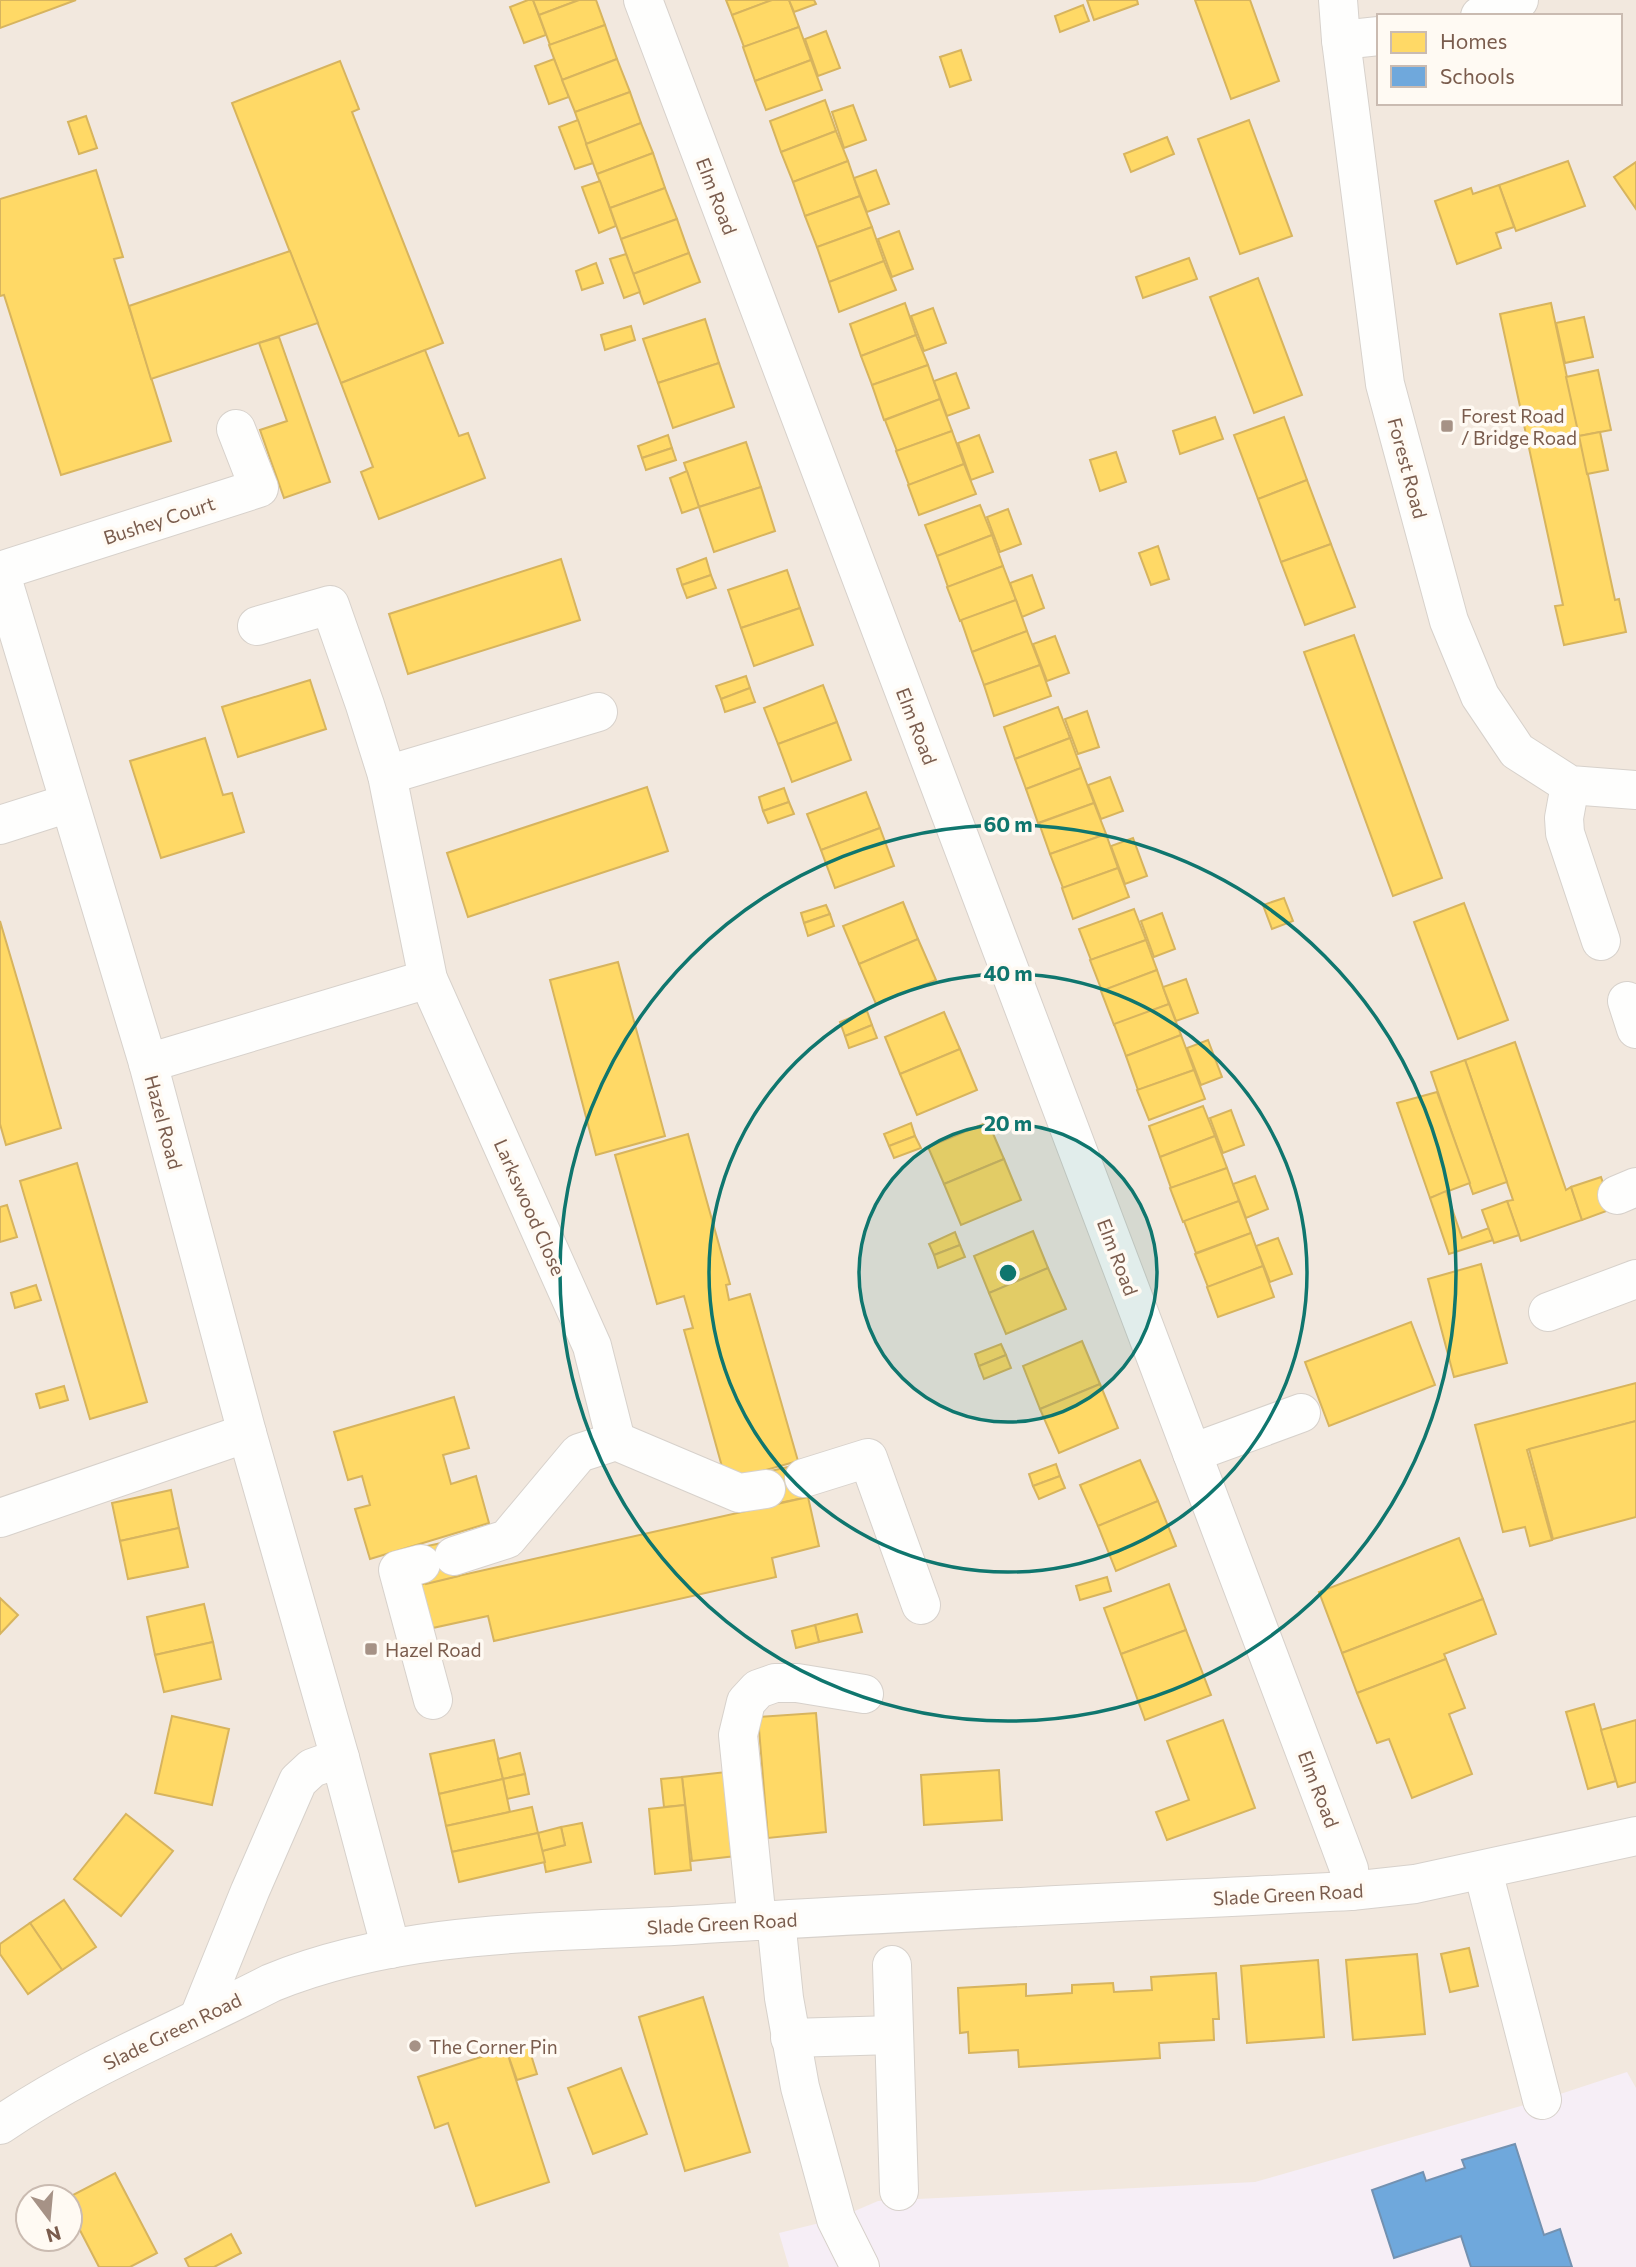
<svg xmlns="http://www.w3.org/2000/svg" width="1636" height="2267" viewBox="0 0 1636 2267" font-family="Commissioner,sans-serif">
	<rect width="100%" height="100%" fill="#f9f5f0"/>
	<path fill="#f2e8de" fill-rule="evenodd" d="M0,0H1636V2267H0ZM1379,16H1620V103H1379ZM28,2197H70V2239H28Z"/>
	<polygon fill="#f6eef6" points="1627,2072 1636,2088 1636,2267 789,2267 779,2233 836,2219 878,2201 1255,2182 1542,2100"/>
	<g fill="#ffd966" stroke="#d7b45e" stroke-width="2">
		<polygon points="0,0 76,0 0,28"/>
		<polygon points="528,0 533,0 546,35 524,43 510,7"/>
		<polygon points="533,0 579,0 539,15"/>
		<polygon points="579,0 596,0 605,25 550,45 539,15"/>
		<polygon points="726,0 772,0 732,15"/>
		<polygon points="772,0 789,0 799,27 744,47 732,15"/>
		<polygon points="789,0 814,0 816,4 794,12"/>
		<polygon points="1087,0 1137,0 1138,4 1094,20"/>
		<polygon points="1195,0 1250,0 1279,81 1231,99"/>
		<polygon points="1083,5 1089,21 1060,32 1055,16"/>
		<polygon points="605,25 617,59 562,80 549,45"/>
		<polygon points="799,27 811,60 755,81 743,47"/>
		<polygon points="826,31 840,68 818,76 805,39"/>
		<polygon points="961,50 971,80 950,87 940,57"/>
		<polygon points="554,59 569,97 549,104 535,66"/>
		<polygon points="617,59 630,92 575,112 562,80"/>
		<polygon points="811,60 822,90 766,110 755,81"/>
		<polygon points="340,61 359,109 352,112 443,343 341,383 232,103"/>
		<polygon points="630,92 641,123 586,144 575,112"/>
		<polygon points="825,100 836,131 781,152 770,121"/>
		<polygon points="853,105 866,140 844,148 832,112"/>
		<polygon points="86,116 97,148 79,154 68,122"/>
		<polygon points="578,120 593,163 575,169 559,127"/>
		<polygon points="1249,120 1292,236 1240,254 1198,139"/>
		<polygon points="641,123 653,153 597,174 586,144"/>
		<polygon points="836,131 848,161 793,182 781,152"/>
		<polygon points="1167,137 1174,154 1131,172 1124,154"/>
		<polygon points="653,153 665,188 610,208 597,174"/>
		<polygon points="848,161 860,196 805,216 793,182"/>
		<polygon points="1568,161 1585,206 1516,231 1499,185"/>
		<polygon points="1636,162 1636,209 1614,177"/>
		<polygon points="96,170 123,257 114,259 171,441 61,475 4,295 0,296 0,199"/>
		<polygon points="876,170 889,204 867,212 854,178"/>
		<polygon points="600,181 616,226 599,233 582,187"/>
		<polygon points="1499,185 1514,227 1496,233 1501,248 1457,264 1435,201 1471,188 1473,194"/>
		<polygon points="665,188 677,219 621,239 610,208"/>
		<polygon points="860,196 872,227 817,247 805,216"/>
		<polygon points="677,219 689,253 633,274 621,239"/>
		<polygon points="872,227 884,261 829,282 817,247"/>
		<polygon points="899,231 913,269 892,277 878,239"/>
		<polygon points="290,251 318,323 151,379 129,306"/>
		<polygon points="689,253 700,282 644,304 633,274"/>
		<polygon points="626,254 640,292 624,298 610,259"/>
		<polygon points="1189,258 1197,279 1143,298 1136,277"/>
		<polygon points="884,261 896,290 839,312 829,282"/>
		<polygon points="596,263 603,283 582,290 576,271"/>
		<polygon points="1258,278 1302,395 1254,413 1210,297"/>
		<polygon points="905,303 916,335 861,356 850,324"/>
		<polygon points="1551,303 1615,600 1619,599 1626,632 1564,645 1555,606 1563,605 1500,314"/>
		<polygon points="933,308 946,343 924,351 911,316"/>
		<polygon points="1584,317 1593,357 1565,363 1556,323"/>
		<polygon points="705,319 719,363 658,383 643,339"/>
		<polygon points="631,326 635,340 605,350 601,335"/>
		<polygon points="916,335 928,365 872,385 861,356"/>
		<polygon points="279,337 330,482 284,498 260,430 287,421 259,343"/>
		<polygon points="425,350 459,436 468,433 485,478 379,519 361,472 373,467 341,383"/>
		<polygon points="719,363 734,407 673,428 658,383"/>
		<polygon points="928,365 940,399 884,420 872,385"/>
		<polygon points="1598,370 1611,430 1579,436 1566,377"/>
		<polygon points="956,373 969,408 947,416 934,381"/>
		<polygon points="940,399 952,431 897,451 885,420"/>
		<polygon points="1215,417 1223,439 1180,454 1173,431"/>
		<polygon points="1284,417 1307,480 1258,499 1234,435"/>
		<polygon points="952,431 964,464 909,485 896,451"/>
		<polygon points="1600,432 1608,470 1587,474 1579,436"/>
		<polygon points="668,435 672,448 642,458 638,446"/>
		<polygon points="979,435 993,472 971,480 958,443"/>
		<polygon points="746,442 761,487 699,507 684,463"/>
		<polygon points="672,448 676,460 646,470 642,458"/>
		<polygon points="1116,452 1126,482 1100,491 1090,460"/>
		<polygon points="964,464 976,494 919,515 908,485"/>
		<polygon points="687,471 699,507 682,513 670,478"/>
		<polygon points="1307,480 1331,544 1281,562 1258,499"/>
		<polygon points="761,487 775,531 714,552 699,507"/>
		<polygon points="980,505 992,535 937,556 925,525"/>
		<polygon points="1008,509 1021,544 1000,552 987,517"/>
		<polygon points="992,535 1003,566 948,587 937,556"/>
		<polygon points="1331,544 1355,607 1305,625 1281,562"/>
		<polygon points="1158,546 1169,579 1151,585 1139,553"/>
		<polygon points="706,558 711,575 682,585 677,569"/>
		<polygon points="561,559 580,620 408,674 389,614"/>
		<polygon points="1003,566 1016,600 960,621 947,587"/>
		<polygon points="787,570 800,608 741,628 728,590"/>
		<polygon points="711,575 716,588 687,598 682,585"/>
		<polygon points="1032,575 1044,608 1022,617 1010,583"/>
		<polygon points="1016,600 1027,631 972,652 961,620"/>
		<polygon points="800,608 813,645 754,666 741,628"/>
		<polygon points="1027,631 1040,665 984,685 972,652"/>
		<polygon points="1354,635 1442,878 1393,896 1304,652"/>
		<polygon points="1055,636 1069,673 1047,681 1033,644"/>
		<polygon points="1040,665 1051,696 994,716 984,685"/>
		<polygon points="746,676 750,688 721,699 716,686"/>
		<polygon points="310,680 326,729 238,757 222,707"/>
		<polygon points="823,685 837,722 778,744 764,708"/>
		<polygon points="750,688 755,702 725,712 721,699"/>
		<polygon points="1058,707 1070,738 1015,759 1004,727"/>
		<polygon points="1087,711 1099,747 1078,754 1065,719"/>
		<polygon points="837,722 851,760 792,782 778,744"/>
		<polygon points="205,738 223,795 232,793 244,832 161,858 130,761"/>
		<polygon points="1070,738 1081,768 1026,789 1015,759"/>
		<polygon points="1081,768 1094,803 1038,823 1026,789"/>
		<polygon points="1110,777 1123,811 1101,819 1088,785"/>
		<polygon points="647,787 668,851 468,917 447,853"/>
		<polygon points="784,788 789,802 763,811 759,797"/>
		<polygon points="866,792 880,828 821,850 807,814"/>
		<polygon points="789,802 794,814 768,823 763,811"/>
		<polygon points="1094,803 1106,834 1050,854 1039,823"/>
		<polygon points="880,828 894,866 835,888 821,850"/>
		<polygon points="1106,834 1118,868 1063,888 1050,854"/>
		<polygon points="1133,838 1147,876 1125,884 1111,846"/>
		<polygon points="1118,868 1129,897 1073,919 1062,888"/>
		<polygon points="1284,898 1293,921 1272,929 1263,905"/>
		<polygon points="903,902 918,939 859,964 843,926"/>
		<polygon points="1464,903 1508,1020 1458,1039 1414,922"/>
		<polygon points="826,905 830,914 804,923 801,913"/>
		<polygon points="1134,909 1146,940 1091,960 1079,929"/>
		<polygon points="1162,913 1175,949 1154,957 1141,921"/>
		<polygon points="830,914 834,926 808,936 804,923"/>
		<polygon points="0,921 61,1128 6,1145 0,1124"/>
		<polygon points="918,939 936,980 876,1004 859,964"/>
		<polygon points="1146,940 1157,970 1102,991 1090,960"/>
		<polygon points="618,962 665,1136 596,1155 550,980"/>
		<polygon points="1157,970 1169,1004 1114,1025 1101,991"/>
		<polygon points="1186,979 1198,1013 1176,1021 1163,987"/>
		<polygon points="1169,1004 1181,1035 1126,1056 1114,1024"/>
		<polygon points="867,1011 872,1025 845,1036 840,1022"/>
		<polygon points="944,1012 960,1049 900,1074 885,1037"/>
		<polygon points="872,1025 877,1038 849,1048 845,1036"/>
		<polygon points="1181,1035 1194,1070 1138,1090 1126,1056"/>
		<polygon points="1208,1040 1222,1077 1201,1085 1187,1048"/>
		<polygon points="1515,1042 1566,1190 1571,1187 1582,1220 1521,1241 1507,1201 1513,1200 1465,1060"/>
		<polygon points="960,1049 977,1090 917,1115 900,1074"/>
		<polygon points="1465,1060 1507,1182 1473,1194 1431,1072"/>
		<polygon points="1194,1070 1205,1099 1149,1120 1137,1090"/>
		<polygon points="1437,1092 1470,1183 1430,1198 1397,1103"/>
		<polygon points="1203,1106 1215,1136 1160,1157 1149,1126"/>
		<polygon points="1231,1110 1244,1145 1223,1153 1210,1118"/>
		<polygon points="988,1122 1004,1159 944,1184 928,1147"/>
		<polygon points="911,1123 915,1136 889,1146 884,1134"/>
		<polygon points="688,1134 730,1284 726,1285 729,1300 750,1294 798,1461 726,1481 684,1330 693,1328 684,1296 657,1304 615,1155"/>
		<polygon points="915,1136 921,1148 894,1158 889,1146"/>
		<polygon points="1215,1136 1227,1168 1171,1188 1160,1157"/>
		<polygon points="1004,1159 1021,1200 961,1225 944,1184"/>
		<polygon points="77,1163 147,1402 90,1419 20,1181"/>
		<polygon points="1227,1168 1239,1201 1183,1222 1170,1188"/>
		<polygon points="1255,1176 1268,1209 1246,1218 1233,1184"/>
		<polygon points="1601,1177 1612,1209 1582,1220 1571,1187"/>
		<polygon points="1446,1191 1462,1238 1489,1228 1493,1240 1449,1254 1430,1198"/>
		<polygon points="1239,1201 1251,1233 1196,1253 1184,1221"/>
		<polygon points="1507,1201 1519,1235 1494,1243 1482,1210"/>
		<polygon points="7,1205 17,1237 0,1242 0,1207"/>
		<polygon points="1033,1231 1048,1268 989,1293 974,1256"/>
		<polygon points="955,1232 960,1245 934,1255 929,1244"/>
		<polygon points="1251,1233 1263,1266 1208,1287 1195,1254"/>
		<polygon points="1278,1238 1292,1274 1270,1282 1256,1246"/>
		<polygon points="960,1245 965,1257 938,1268 934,1255"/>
		<polygon points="1481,1264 1507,1363 1454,1377 1428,1279"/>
		<polygon points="1263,1266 1274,1297 1218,1317 1207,1287"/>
		<polygon points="1048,1268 1066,1309 1006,1334 989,1293"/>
		<polygon points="36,1285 41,1300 15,1308 11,1293"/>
		<polygon points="1411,1322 1435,1385 1329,1426 1305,1362"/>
		<polygon points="1082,1341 1100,1384 1040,1409 1023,1366"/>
		<polygon points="1001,1344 1006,1355 979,1366 975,1354"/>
		<polygon points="1006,1355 1011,1368 984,1379 979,1366"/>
		<polygon points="1636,1383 1636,1421 1527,1450 1552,1540 1530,1546 1525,1527 1503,1532 1475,1425"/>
		<polygon points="1100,1384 1118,1428 1059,1453 1040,1409"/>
		<polygon points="64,1386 68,1400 40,1408 36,1394"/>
		<polygon points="454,1397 469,1448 443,1455 451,1484 476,1476 489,1523 370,1559 355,1509 370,1505 362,1476 348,1480 334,1432"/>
		<polygon points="1636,1421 1636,1517 1553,1539 1529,1449"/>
		<polygon points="1140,1460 1158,1501 1098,1526 1080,1485"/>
		<polygon points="801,1464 808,1497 770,1505 762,1473"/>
		<polygon points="1056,1464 1060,1476 1033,1486 1029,1474"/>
		<polygon points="1060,1476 1065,1488 1039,1499 1033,1486"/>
		<polygon points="171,1490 179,1528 120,1541 112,1503"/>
		<polygon points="808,1497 819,1546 772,1558 776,1577 494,1641 488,1616 428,1629 418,1585"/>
		<polygon points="1158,1501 1176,1546 1116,1571 1098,1526"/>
		<polygon points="179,1528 188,1567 128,1579 120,1541"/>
		<polygon points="1459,1538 1483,1599 1342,1653 1319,1592"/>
		<polygon points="451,1541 459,1576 426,1584 418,1548"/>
		<polygon points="1107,1577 1111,1591 1080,1600 1076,1586"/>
		<polygon points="1169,1584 1186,1630 1121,1654 1104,1608"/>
		<polygon points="0,1598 18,1615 0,1634"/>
		<polygon points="1483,1599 1496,1634 1444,1654 1446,1659 1357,1693 1342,1653"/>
		<polygon points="204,1604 213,1642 155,1655 147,1617"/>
		<polygon points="857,1614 862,1632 819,1642 815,1625"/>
		<polygon points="815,1625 819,1642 796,1648 792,1631"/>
		<polygon points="1186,1630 1211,1695 1145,1720 1121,1654"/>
		<polygon points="213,1642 221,1679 164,1692 155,1655"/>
		<polygon points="1446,1659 1465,1708 1449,1714 1472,1774 1412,1798 1389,1739 1377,1743 1357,1693"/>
		<polygon points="1594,1704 1616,1781 1588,1789 1566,1712"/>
		<polygon points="816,1713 826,1832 768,1838 758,1717"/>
		<polygon points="172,1716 229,1729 212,1805 155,1793"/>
		<polygon points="1223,1720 1255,1808 1167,1840 1156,1812 1189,1800 1167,1741"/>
		<polygon points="1636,1720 1636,1782 1618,1787 1601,1730"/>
		<polygon points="494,1740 503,1779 439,1794 430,1754"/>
		<polygon points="520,1753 525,1774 503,1779 498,1759"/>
		<polygon points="999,1770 1002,1820 924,1825 921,1775"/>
		<polygon points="735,1771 745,1855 692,1861 682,1777"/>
		<polygon points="525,1774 529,1794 507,1799 503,1779"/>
		<polygon points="682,1777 685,1805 664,1807 661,1779"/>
		<polygon points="503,1779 510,1812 446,1826 439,1794"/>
		<polygon points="685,1805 691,1870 655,1874 649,1809"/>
		<polygon points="532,1807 538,1833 452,1852 446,1826"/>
		<polygon points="126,1814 173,1851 121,1916 74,1879"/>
		<polygon points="582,1823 591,1862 546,1872 542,1851 565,1845 561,1827"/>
		<polygon points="561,1827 565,1845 542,1851 538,1833"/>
		<polygon points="538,1833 545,1862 459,1882 452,1852"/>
		<polygon points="64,1900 96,1947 62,1970 30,1923"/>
		<polygon points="30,1923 62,1970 28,1994 0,1954 0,1944"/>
		<polygon points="1469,1948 1478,1986 1450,1992 1441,1954"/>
		<polygon points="1417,1954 1425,2034 1353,2040 1346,1960"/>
		<polygon points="1318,1960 1324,2037 1247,2043 1241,1966"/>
		<polygon points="1216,1973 1219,2019 1213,2019 1214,2040 1159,2043 1160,2058 1019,2067 1018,2050 969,2053 968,2032 960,2033 958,1988 1026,1984 1026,1996 1072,1993 1072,1985 1113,1983 1114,1992 1152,1990 1151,1977"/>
		<polygon points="703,1997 750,2152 685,2171 639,2017"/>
		<polygon points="527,2042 537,2074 517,2080 506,2049"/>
		<polygon points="506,2049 549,2182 476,2206 448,2123 435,2128 418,2077"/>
		<polygon points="621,2068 647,2134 593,2154 568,2088"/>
		<polygon points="115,2173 157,2253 130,2267 99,2267 70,2211 69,2197"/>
		<polygon points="231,2234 241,2253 214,2267 189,2267 185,2259"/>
	</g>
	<polygon fill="#6fa8dc" stroke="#7291b1" stroke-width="2" points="1515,2144 1544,2235 1560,2229 1572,2267 1471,2267 1461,2236 1394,2258 1372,2190 1423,2172 1426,2181 1465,2168 1462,2160"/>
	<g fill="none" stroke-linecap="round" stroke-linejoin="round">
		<g stroke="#d7d1cb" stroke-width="40">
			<g id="minor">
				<polyline points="643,0 1339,1842 1349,1869 1351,1891"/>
				<polyline points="1338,0 1341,40 1385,384 1449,621 1480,696 1517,751 1570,785 1636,790"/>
				<polyline points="1480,16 1519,0"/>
				<polyline points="1341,40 1379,36"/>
				<polyline points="0,571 148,1063 247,1433 340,1758 391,1949"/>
				<polyline points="0,571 259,488 236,429"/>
				<polyline points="257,626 330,605 365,705 387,775 428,979 592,1346 616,1441"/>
				<polyline points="387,775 598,712"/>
				<polyline points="1570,785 1564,818 1565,833 1601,941"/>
				<polyline points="0,825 69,803"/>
				<polyline points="1627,1001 1636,1029"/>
				<polyline points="148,1063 428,979"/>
				<polyline points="1617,1195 1636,1187"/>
				<polyline points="1548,1312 1636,1279"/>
				<polyline points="1192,1453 1301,1413"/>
				<polyline points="804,1478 868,1458 921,1605"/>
				<polyline points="0,1518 247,1433"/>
				<polyline points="454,1556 507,1539 579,1453 616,1441 739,1493 766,1489"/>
				<polyline points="421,1564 398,1570 433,1700"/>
				<polyline points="1483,1871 1542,2100"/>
				<polyline points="776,1920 784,1998 800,2087 836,2219 860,2267"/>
				<polyline points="757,1921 738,1735 746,1702 758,1689 775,1683 797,1683 864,1694"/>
				<polyline points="892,1965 899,2191"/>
				<polyline points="199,2017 250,1891 298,1781 312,1768 340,1758"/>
				<polyline points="790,2038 894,2035"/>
				<path d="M0,2125C85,2067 180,2030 271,1983C402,1929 552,1933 691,1925C911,1911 1131,1902 1351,1891L1415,1884L1636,1836"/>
			</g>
		</g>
		<use href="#minor" stroke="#fefefd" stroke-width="38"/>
	</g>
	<circle cx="1008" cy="1273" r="149" fill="#0f766e" fill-opacity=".12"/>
	<g fill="none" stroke="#0f766e" stroke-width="3.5">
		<circle cx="1008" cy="1273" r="149"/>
		<circle cx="1008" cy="1273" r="299"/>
		<circle cx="1008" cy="1273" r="448"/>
	</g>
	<g fill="#a69286" stroke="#fffaf3" stroke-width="2.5">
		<rect x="1440" y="419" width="14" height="14" rx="3.5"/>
		<rect x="364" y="1642" width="14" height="14" rx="3.5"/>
		<circle cx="415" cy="2046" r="7"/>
	</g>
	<g text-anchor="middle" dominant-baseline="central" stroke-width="7" stroke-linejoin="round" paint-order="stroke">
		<g font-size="19" fill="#7a5c4d" stroke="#fffaf3">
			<text transform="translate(717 196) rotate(69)">Elm Road</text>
			<text transform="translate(1408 468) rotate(75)">Forest Road</text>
			<text transform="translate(159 520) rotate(-18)">Bushey Court</text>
			<text transform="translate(917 726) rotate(69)">Elm Road</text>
			<text transform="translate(164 1122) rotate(75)">Hazel Road</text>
			<text transform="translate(530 1207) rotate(66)">Larkswood Close</text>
			<text transform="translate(1118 1257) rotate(69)">Elm Road</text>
			<text transform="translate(1319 1789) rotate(69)">Elm Road</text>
			<text transform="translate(1288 1894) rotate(-3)">Slade Green Road</text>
			<text transform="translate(722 1923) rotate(-3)">Slade Green Road</text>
			<text transform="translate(172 2031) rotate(-26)">Slade Green Road</text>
		</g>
		<g font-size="19" fill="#7a5c4d" stroke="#fffaf3" text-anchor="start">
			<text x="1461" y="415">Forest Road<tspan x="1461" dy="22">/ Bridge Road</tspan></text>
			<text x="385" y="1649">Hazel Road</text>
			<text x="429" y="2046">The Corner Pin</text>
		</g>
	</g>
	<circle cx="1008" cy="1273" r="10" fill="#0f766e" stroke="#fffaf3" stroke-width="3.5"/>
	<g font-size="21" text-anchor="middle" font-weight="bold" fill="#0f766e" stroke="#fffaf3" stroke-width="7" stroke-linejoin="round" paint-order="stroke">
		<text x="1008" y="832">60 m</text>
		<text x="1008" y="981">40 m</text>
		<text x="1008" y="1131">20 m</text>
	</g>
	<rect x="1377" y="14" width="245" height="91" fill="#fffaf3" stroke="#cabbb1" stroke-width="2"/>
	<rect x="1391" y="32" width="35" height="21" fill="#ffd966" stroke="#cabbb1" stroke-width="2"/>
	<text x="1440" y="49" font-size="21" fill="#7a5c4d">Homes</text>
	<rect x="1391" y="66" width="35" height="21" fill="#6fa8dc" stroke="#cabbb1" stroke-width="2"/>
	<text x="1440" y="84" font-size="21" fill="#7a5c4d">Schools</text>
	<g transform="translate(49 2218) rotate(164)"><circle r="33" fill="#fffaf3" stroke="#cabbb1" stroke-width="2"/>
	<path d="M0-5L12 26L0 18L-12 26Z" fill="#a69286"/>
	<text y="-10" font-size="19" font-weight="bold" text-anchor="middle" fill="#7a5c4d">N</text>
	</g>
</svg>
